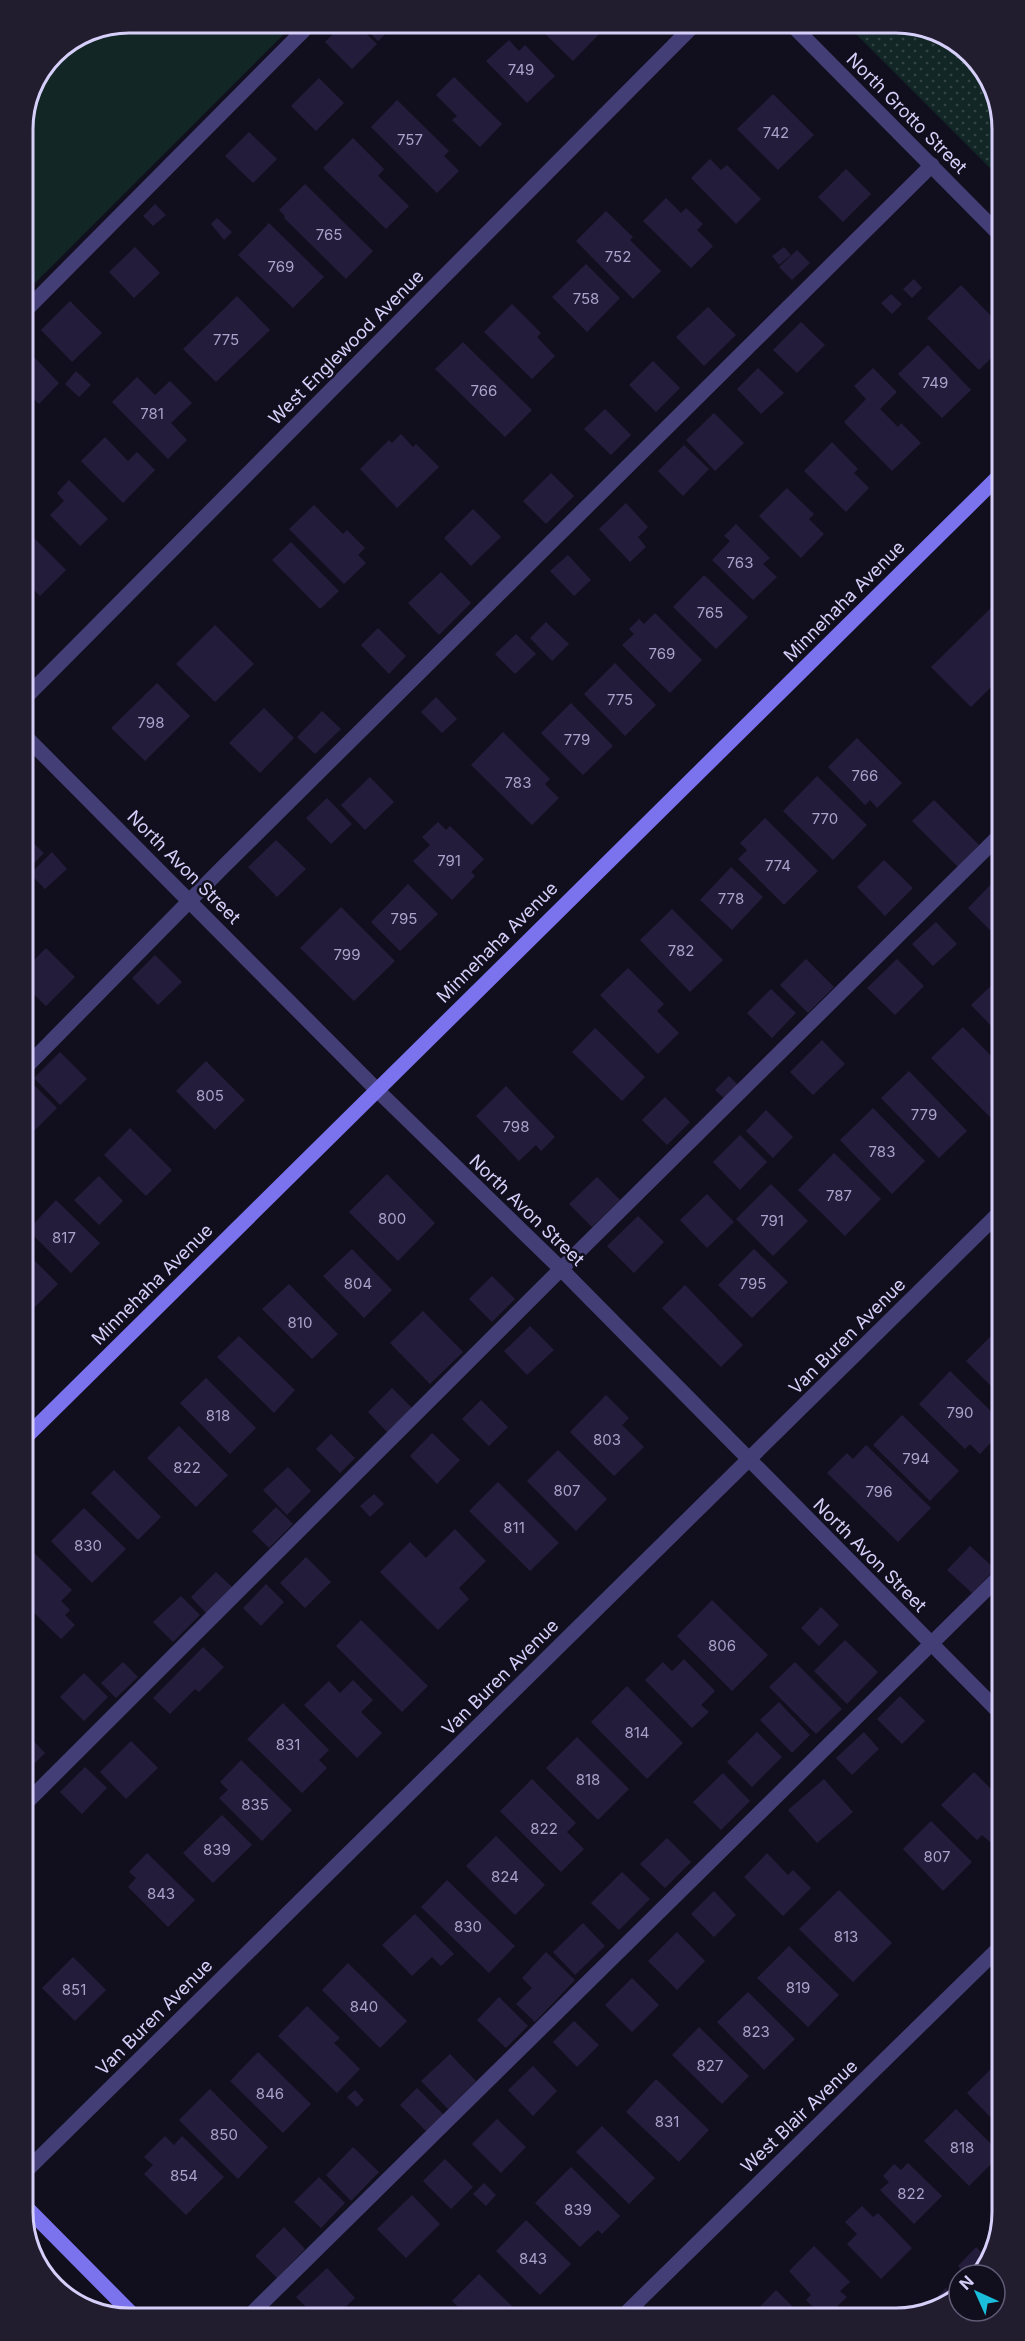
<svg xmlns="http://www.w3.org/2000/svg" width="1025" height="2341" viewBox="0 0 1025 2341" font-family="Inter,sans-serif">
	<defs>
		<pattern id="park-dots" width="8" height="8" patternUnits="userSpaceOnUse" patternTransform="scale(1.5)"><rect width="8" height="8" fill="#122626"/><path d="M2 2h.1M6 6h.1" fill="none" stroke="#344446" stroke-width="1.8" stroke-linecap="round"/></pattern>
	</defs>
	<rect width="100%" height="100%" fill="#110e1d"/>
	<polygon fill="#122626" points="129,23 295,23 23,295 23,122 54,53 89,30"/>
	<polygon fill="url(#park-dots)" points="845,23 903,23 961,45 997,94 997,175"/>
	<g fill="#241c3b">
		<polygon points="344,23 355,23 377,44 352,69 325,42"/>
		<polygon points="360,23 397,23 378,41"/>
		<polygon points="534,23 592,23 601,32 573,61"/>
		<polygon points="509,40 519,51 525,45 555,76 527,103 486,61"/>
		<polygon points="454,77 502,124 480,147 452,120 457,116 436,95"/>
		<polygon points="319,78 344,103 316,131 291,106"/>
		<polygon points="773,94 814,135 778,170 737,129"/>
		<polygon points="397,100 449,151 444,156 459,171 437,193 371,127"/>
		<polygon points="249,132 277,159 253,183 225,156"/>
		<polygon points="353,138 384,169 378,176 409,206 386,229 323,168"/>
		<polygon points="710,159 721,170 727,165 761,199 736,224 691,178"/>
		<polygon points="846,169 871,194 843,222 818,197"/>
		<polygon points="305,184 373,251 346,279 284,218 285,216 279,210"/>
		<polygon points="666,198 681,213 686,208 703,224 697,230 713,246 691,268 643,221"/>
		<polygon points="155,204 166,215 153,226 143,216"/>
		<polygon points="606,211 633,237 630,240 661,271 633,299 576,241"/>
		<polygon points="217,218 232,232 224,240 211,224"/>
		<polygon points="269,223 324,277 293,308 238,255"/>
		<polygon points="135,247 160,273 134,298 109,272"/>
		<polygon points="784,247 791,255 779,265 772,256"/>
		<polygon points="797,250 810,263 792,280 779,267"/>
		<polygon points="586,264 620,298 587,332 552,297"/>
		<polygon points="914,279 922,288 912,298 903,289"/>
		<polygon points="961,285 997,322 997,352 979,370 927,318"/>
		<polygon points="891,294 902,304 892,314 881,303"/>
		<polygon points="237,296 270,330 216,382 183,349"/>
		<polygon points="70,301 102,333 72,362 41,330"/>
		<polygon points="512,304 541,333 537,337 555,356 532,379 484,332"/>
		<polygon points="708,307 736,335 704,366 676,337"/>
		<polygon points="801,322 825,345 797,373 773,350"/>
		<polygon points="463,342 532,410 505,437 435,369"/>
		<polygon points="928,345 971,390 942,418 898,374"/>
		<polygon points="34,357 59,383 39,404 23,388 23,367"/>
		<polygon points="653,361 680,388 656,412 629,385"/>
		<polygon points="758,368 784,393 761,414 737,389"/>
		<polygon points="873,368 897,392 880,409 898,427 901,423 921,443 892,471 844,422 866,399 854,386"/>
		<polygon points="76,371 91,385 79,397 65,384"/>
		<polygon points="137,377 155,395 170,381 192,403 171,423 187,440 168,459 112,402"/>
		<polygon points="605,409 631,435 611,455 584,429"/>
		<polygon points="714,413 744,443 715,471 686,440"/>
		<polygon points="401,434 413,447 416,444 439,467 397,508 360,469 389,440 392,443"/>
		<polygon points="105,437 128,461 137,452 155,470 123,503 81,461"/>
		<polygon points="832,442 858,469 854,473 869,488 846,512 804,471"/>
		<polygon points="684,445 709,469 683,496 658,471"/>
		<polygon points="551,473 574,496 546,524 523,501"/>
		<polygon points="69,480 108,519 80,546 50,515 64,501 57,493"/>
		<polygon points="24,485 32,493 24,502"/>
		<polygon points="787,488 814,514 809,519 824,534 801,558 759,516"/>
		<polygon points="626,503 648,527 638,537 646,547 630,562 599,529"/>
		<polygon points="314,505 343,534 347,530 365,548 358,555 366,563 344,584 289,529"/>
		<polygon points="473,509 501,537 471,566 444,538"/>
		<polygon points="736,524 770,558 763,564 777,577 753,600 712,560 730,541 724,536"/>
		<polygon points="24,528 66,570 40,596 24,580"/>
		<polygon points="291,542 339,591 320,609 272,560"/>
		<polygon points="568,555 591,580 574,596 550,571"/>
		<polygon points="441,572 471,603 439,635 408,603"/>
		<polygon points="704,575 748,617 716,649 673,607"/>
		<polygon points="993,606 998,612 998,688 994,684 971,707 931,667"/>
		<polygon points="655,613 702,660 670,693 622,645 634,634 629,629 639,619 644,624"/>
		<polygon points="546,622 569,644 552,661 530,638"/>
		<polygon points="215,625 254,664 215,702 176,664"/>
		<polygon points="378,628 406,656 389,674 361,645"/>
		<polygon points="516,634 536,654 515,674 495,654"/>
		<polygon points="615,663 656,705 625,736 584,694"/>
		<polygon points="157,683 190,716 145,761 111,728"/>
		<polygon points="436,697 457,719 442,733 421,712"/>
		<polygon points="571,703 613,746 583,775 541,733"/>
		<polygon points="264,708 294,738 260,773 229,743"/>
		<polygon points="322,711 341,729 315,754 297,737"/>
		<polygon points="503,732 550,779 545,784 559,798 532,825 471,765"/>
		<polygon points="857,738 902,783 877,808 870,800 865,805 828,767"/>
		<polygon points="817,776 867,825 833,860 783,811"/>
		<polygon points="370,777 394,802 365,830 341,805"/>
		<polygon points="327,798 352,824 331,844 306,818"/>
		<polygon points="934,800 979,845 958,867 912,821"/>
		<polygon points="765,818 818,871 784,905 738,859 747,850 740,843"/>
		<polygon points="438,822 446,830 450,826 484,859 471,872 475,876 452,900 413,861 430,845 422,837"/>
		<polygon points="276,840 306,869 277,897 248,867"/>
		<polygon points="31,841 44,853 25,872 25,847"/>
		<polygon points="52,852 67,869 45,889 30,874"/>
		<polygon points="884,860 913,888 885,916 857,887"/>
		<polygon points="731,867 763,897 732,930 700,900"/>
		<polygon points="997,878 999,933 996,936 968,908"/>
		<polygon points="408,884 438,914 400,951 371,922"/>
		<polygon points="341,907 395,961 354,1001 300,948"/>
		<polygon points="672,909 723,960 690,992 640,940"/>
		<polygon points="936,922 957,944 933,966 912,944"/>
		<polygon points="46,948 75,977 46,1006 25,986 25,969"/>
		<polygon points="155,955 182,982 158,1005 132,978"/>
		<polygon points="806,959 834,987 808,1013 780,985"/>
		<polygon points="897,959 924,986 895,1015 867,988"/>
		<polygon points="628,968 664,1004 657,1011 679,1033 658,1054 600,995"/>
		<polygon points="996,981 999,984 999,1034 971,1005"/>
		<polygon points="771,989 796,1013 772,1038 747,1013"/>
		<polygon points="963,1027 999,1064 992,1072 999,1080 1000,1116 994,1121 931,1058"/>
		<polygon points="595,1028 645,1077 622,1101 572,1052"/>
		<polygon points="822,1040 845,1064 813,1095 790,1072"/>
		<polygon points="60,1052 87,1079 60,1105 34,1078"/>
		<polygon points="206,1061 245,1100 215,1130 176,1091"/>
		<polygon points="909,1071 967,1131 939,1158 881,1098"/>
		<polygon points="729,1076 739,1086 726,1100 715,1090"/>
		<polygon points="31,1082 57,1108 33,1132 25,1124 25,1087"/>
		<polygon points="506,1086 555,1137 541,1151 536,1145 519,1161 476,1116"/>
		<polygon points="665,1097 690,1122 667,1145 642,1120"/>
		<polygon points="873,1108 925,1161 892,1194 840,1140"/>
		<polygon points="766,1110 793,1137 773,1158 746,1131"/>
		<polygon points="130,1128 172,1170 146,1196 104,1155"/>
		<polygon points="740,1135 767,1162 740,1190 713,1162"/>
		<polygon points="834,1153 881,1199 845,1236 798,1190"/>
		<polygon points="387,1174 435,1223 398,1261 349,1212"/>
		<polygon points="99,1176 123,1201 99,1225 74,1200"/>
		<polygon points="597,1177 620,1200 592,1227 569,1204"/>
		<polygon points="771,1184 808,1221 773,1256 736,1219"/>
		<polygon points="707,1194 734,1222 707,1248 680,1220"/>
		<polygon points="56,1200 100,1243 71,1273 28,1230"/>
		<polygon points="638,1216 664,1242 634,1273 607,1246"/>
		<polygon points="352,1249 392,1290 364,1318 323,1276"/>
		<polygon points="754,1249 788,1282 752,1318 718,1285"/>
		<polygon points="26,1252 58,1284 29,1313 26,1310"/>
		<polygon points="492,1276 515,1299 492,1322 469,1299"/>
		<polygon points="289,1284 338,1334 312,1359 262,1309"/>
		<polygon points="685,1285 743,1345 721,1367 662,1308"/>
		<polygon points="423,1311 463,1352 430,1384 390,1343"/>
		<polygon points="530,1326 554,1350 527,1375 504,1351"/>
		<polygon points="993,1334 1000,1341 1000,1395 966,1361"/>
		<polygon points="239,1336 295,1390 274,1413 217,1357"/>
		<polygon points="950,1371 1000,1420 1000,1433 980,1454 970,1444 965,1449 919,1404"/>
		<polygon points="206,1378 256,1428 230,1454 180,1403"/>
		<polygon points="392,1388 412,1408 387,1432 368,1412"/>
		<polygon points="606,1395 629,1418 622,1425 644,1447 614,1476 570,1432"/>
		<polygon points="481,1400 508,1427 489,1446 462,1419"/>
		<polygon points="902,1415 959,1471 930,1501 873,1445"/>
		<polygon points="179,1426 228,1475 196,1507 147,1458"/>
		<polygon points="432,1433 460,1460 437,1484 410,1456"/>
		<polygon points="331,1434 355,1458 340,1473 316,1449"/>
		<polygon points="866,1445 931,1508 898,1542 827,1473 847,1453 853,1459"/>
		<polygon points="558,1450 607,1499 576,1531 527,1481"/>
		<polygon points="288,1467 311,1491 287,1515 263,1490"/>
		<polygon points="114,1470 161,1517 138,1540 91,1493"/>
		<polygon points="498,1482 559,1543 530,1571 469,1511"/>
		<polygon points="374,1494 384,1504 370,1517 360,1506"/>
		<polygon points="276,1507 293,1524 269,1548 252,1531"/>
		<polygon points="84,1508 126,1549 92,1583 51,1541"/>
		<polygon points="455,1529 486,1561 459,1588 469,1599 438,1630 380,1572 410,1542 426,1558"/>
		<polygon points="970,1546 995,1569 972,1593 947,1570"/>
		<polygon points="29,1548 72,1590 61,1601 70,1610 65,1615 75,1625 61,1639 27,1606 26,1551"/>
		<polygon points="306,1557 331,1582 305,1608 280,1583"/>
		<polygon points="216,1572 232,1587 206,1613 191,1597"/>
		<polygon points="266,1584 284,1602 261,1626 243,1608"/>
		<polygon points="181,1596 200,1615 173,1642 153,1622"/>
		<polygon points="712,1600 768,1655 732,1691 677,1636"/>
		<polygon points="821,1607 839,1625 819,1646 801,1628"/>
		<polygon points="361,1620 428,1686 402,1712 336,1646"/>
		<polygon points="845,1640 878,1672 847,1704 814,1671"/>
		<polygon points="203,1647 224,1667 199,1692 195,1689 170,1714 153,1698"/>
		<polygon points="684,1659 715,1691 701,1705 709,1712 692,1728 645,1680 663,1662 672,1671"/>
		<polygon points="123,1662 138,1677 116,1698 101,1683"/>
		<polygon points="795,1662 842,1709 816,1734 769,1687"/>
		<polygon points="84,1673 108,1697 84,1721 60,1697"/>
		<polygon points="353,1680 373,1700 361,1712 382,1733 357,1758 304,1705 329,1681 340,1693"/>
		<polygon points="627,1686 683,1743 647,1779 591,1722"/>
		<polygon points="900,1696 925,1721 902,1744 877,1719"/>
		<polygon points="779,1702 810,1735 792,1753 760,1720"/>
		<polygon points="283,1703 329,1750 319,1760 327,1768 302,1793 247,1739"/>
		<polygon points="757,1732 782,1757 752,1787 727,1762"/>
		<polygon points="864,1732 879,1749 852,1775 836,1758"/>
		<polygon points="27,1734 45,1753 27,1771"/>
		<polygon points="577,1737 629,1789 598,1820 546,1768"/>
		<polygon points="131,1741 158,1768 126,1799 100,1772"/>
		<polygon points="241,1760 292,1810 262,1841 219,1798 228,1790 220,1782"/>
		<polygon points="85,1767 107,1788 82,1814 60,1792"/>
		<polygon points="974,1772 1001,1799 1001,1831 990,1842 982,1835 977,1840 941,1805"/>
		<polygon points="723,1773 750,1801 721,1830 693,1802"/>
		<polygon points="532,1779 576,1823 567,1832 584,1849 561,1872 500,1811"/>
		<polygon points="824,1779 853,1812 817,1843 788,1810"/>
		<polygon points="222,1815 252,1845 213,1883 183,1853"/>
		<polygon points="931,1821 972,1862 943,1891 903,1849"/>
		<polygon points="496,1836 545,1885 515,1915 466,1866"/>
		<polygon points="667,1838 691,1862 665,1888 640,1864"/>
		<polygon points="147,1853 195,1900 168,1927 128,1887 136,1878 129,1872"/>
		<polygon points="767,1853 788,1875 793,1870 811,1888 783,1916 744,1877"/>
		<polygon points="622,1872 650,1899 619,1930 591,1903"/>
		<polygon points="447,1880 515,1946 489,1973 421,1907"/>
		<polygon points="839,1890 892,1943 853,1982 799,1929"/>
		<polygon points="714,1891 736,1915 714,1937 691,1914"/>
		<polygon points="415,1914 454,1954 441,1966 432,1957 412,1976 382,1945"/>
		<polygon points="583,1923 605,1946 575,1975 553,1952"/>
		<polygon points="677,1932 705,1961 677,1990 648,1961"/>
		<polygon points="789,1946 839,1995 808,2027 757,1978"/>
		<polygon points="546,1952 575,1980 535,2022 516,2004 532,1988 522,1978"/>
		<polygon points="73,1957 106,1990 75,2021 42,1988"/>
		<polygon points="348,1963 407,2021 380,2048 322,1990"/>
		<polygon points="632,1978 659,2005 632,2032 605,2005"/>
		<polygon points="748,1992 795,2039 764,2070 717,2022"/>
		<polygon points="499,1997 528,2026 506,2048 477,2020"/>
		<polygon points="307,2006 340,2038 334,2043 360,2069 337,2093 278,2036"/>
		<polygon points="574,2021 599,2045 577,2067 553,2042"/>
		<polygon points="699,2027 749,2076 722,2104 672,2055"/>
		<polygon points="258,2052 311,2104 283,2133 230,2081"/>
		<polygon points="450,2054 476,2081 448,2109 421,2081"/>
		<polygon points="999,2061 1002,2063 1002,2129 967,2093"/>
		<polygon points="533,2066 557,2091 533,2116 508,2090"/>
		<polygon points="656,2079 709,2130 679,2162 626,2112"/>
		<polygon points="417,2088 444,2115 427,2132 400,2105"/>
		<polygon points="210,2089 268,2147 238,2179 179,2120"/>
		<polygon points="355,2090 364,2100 357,2107 347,2097"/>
		<polygon points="956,2109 1001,2154 969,2186 924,2141"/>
		<polygon points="497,2119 526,2147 501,2173 472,2144"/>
		<polygon points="602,2126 655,2178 629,2204 576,2152"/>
		<polygon points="165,2136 174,2145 182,2136 224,2177 186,2215 144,2174 153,2165 144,2157"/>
		<polygon points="353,2147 379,2172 351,2201 326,2175"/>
		<polygon points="445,2159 473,2187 451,2209 423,2181"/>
		<polygon points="908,2163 942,2196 914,2224 880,2190 889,2182 883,2176 894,2164 901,2170"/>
		<polygon points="571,2167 620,2216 602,2234 598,2230 580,2247 535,2203"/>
		<polygon points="319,2177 345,2203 321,2228 294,2202"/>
		<polygon points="484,2183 496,2195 486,2206 473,2194"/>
		<polygon points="412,2195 440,2224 406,2258 377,2229"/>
		<polygon points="862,2206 873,2217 878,2213 912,2248 881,2279 847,2244 857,2234 845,2222"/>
		<polygon points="526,2220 571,2264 540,2295 496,2251"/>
		<polygon points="284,2227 305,2249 277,2278 255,2256"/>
		<polygon points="814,2246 850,2282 840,2291 847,2297 830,2313 819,2313 806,2300 811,2295 789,2271"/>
		<polygon points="976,2247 987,2258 981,2275 967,2275 958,2266"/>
		<polygon points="327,2268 355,2298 335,2317 316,2317 296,2297"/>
		<polygon points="479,2274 517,2311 513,2316 467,2316 452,2301"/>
		<polygon points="946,2288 954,2296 931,2313 921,2313"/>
		<polygon points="776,2290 800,2314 753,2314"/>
		<polygon points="427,2306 438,2316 416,2316"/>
	</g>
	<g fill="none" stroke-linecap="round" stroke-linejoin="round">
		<g stroke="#433f76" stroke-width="15">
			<polyline points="23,313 311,23"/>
			<polyline points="25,1068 220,870 932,165"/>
			<polyline points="27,1802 561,1269 999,836"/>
			<polyline points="248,2317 1001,1575"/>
		</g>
		<g stroke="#433f76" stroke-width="15">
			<polyline points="790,23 997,232"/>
			<polyline points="24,699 696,23"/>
			<polyline points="24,735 376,1089 561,1269 1001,1714"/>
			<polyline points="28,2169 1000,1212"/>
			<polyline points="624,2315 1002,1945"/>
		</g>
		<g stroke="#7b72ee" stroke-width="15">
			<polyline points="26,1437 998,477"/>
			<polyline points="28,2209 136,2318"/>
		</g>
	</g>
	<g text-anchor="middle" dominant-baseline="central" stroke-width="5" stroke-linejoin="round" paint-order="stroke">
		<g font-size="15" fill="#aaa2ca">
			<text x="521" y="69">749</text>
			<text x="776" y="132">742</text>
			<text x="410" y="139">757</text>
			<text x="329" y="234">765</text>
			<text x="618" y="256">752</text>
			<text x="281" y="266">769</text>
			<text x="586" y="298">758</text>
			<text x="226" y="339">775</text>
			<text x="935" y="382">749</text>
			<text x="484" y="390">766</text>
			<text x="152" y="413">781</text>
			<text x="740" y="562">763</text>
			<text x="710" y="612">765</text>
			<text x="662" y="653">769</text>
			<text x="620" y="699">775</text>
			<text x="151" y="722">798</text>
			<text x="577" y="739">779</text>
			<text x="865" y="775">766</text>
			<text x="518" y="782">783</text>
			<text x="825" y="818">770</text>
			<text x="449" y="860">791</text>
			<text x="778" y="865">774</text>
			<text x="731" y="898">778</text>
			<text x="404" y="918">795</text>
			<text x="681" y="950">782</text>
			<text x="347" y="954">799</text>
			<text x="210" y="1095">805</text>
			<text x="924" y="1114">779</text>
			<text x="516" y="1126">798</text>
			<text x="882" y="1151">783</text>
			<text x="839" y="1195">787</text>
			<text x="392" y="1218">800</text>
			<text x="772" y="1220">791</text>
			<text x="64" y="1237">817</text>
			<text x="358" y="1283">804</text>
			<text x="753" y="1283">795</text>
			<text x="300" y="1322">810</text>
			<text x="960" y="1412">790</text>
			<text x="218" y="1415">818</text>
			<text x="607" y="1439">803</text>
			<text x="916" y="1458">794</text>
			<text x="187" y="1467">822</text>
			<text x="567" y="1490">807</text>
			<text x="879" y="1491">796</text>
			<text x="514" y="1527">811</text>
			<text x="88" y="1545">830</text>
			<text x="722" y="1645">806</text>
			<text x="637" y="1732">814</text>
			<text x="288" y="1744">831</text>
			<text x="588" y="1779">818</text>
			<text x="255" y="1804">835</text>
			<text x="544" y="1828">822</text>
			<text x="217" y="1849">839</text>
			<text x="937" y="1856">807</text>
			<text x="505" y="1876">824</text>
			<text x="161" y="1893">843</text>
			<text x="468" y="1926">830</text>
			<text x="846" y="1936">813</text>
			<text x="798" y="1987">819</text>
			<text x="74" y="1989">851</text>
			<text x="364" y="2006">840</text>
			<text x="756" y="2031">823</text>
			<text x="710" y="2065">827</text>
			<text x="270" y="2093">846</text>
			<text x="667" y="2121">831</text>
			<text x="224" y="2134">850</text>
			<text x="962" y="2147">818</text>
			<text x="184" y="2175">854</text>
			<text x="911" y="2193">822</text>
			<text x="578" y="2209">839</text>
			<text x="533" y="2258">843</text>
		</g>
		<g font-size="18" fill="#d6cff9" stroke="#110e1d">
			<text transform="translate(907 113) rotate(45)">North Grotto Street</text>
			<text transform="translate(346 347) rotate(-45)">West Englewood Avenue</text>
			<text transform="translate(844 601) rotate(-45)">Minnehaha Avenue</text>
			<text transform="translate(184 867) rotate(45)">North Avon Street</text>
			<text transform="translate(497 942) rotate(-45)">Minnehaha Avenue</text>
			<text transform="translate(527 1210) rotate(44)">North Avon Street</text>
			<text transform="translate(152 1284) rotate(-45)">Minnehaha Avenue</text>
			<text transform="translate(847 1336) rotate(-45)">Van Buren Avenue</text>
			<text transform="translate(870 1555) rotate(45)">North Avon Street</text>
			<text transform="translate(500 1677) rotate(-45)">Van Buren Avenue</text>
			<text transform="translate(154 2017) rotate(-45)">Van Buren Avenue</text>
			<text transform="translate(799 2116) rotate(-44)">West Blair Avenue</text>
		</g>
	</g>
	<path d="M0 0H1025V2341H0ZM129 33H896A96 96 0 0 1 992 129V2212A96 96 0 0 1 896 2308H129A96 96 0 0 1 33 2212V129A96 96 0 0 1 129 33Z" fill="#211d2f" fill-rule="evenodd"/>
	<path fill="none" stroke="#d6cff9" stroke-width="3" d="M129 33H896A96 96 0 0 1 992 129V2212A96 96 0 0 1 896 2308H129A96 96 0 0 1 33 2212V129A96 96 0 0 1 129 33Z"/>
	<g transform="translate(977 2293) rotate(315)"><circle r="28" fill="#110e1d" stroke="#605b75" stroke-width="1.5"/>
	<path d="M0-4.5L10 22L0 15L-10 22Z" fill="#1bbeda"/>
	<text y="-9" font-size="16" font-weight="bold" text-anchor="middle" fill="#d6cff9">N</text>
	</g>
</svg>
